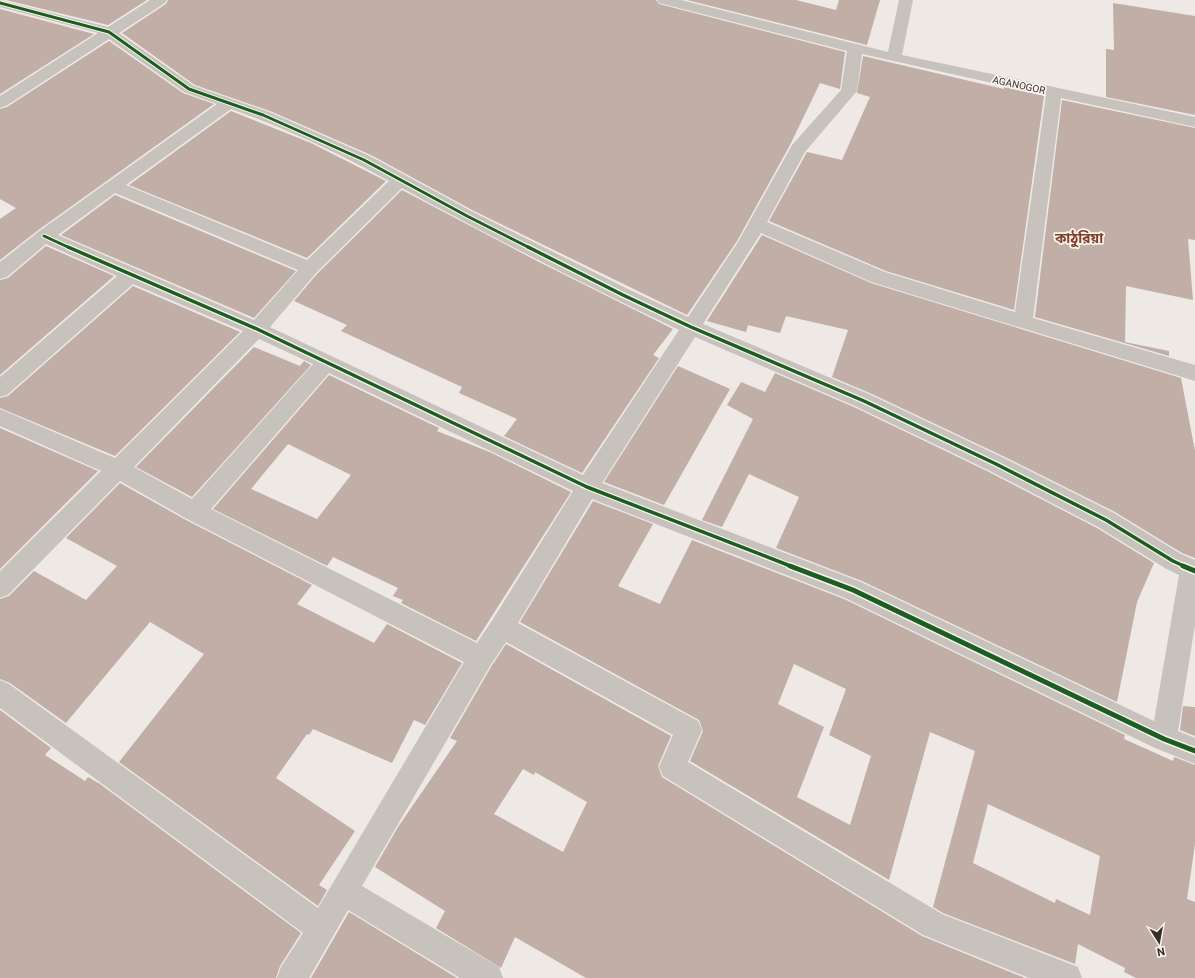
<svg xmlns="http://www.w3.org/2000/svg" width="1195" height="978" viewBox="0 0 1195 978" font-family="Roboto,'Noto Sans Bengali',sans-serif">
	<rect width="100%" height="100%" fill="#eee9e5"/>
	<g fill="#c0aea7" fill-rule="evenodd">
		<polygon points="6,0 147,0 108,25"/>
		<polygon points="168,0 656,0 659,4 845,52 840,89 820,83 790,145 737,241 687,315 474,211 371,155 270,111 195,85 122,33 166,4"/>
		<polygon points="687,0 796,0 836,10 839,0 880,0 867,45"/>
		<polygon points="1113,3 1195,16 1195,115 1106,97 1106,49 1114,50"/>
		<polygon points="0,9 94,34 0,94"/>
		<polygon points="109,41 183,93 214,104 37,231 0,260 0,219 16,208 0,199 0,109 7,107"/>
		<polygon points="863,56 1004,89 1004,87 1044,96 1014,310 886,271 769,221 807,152 842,160 870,97 857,93"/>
		<polygon points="1062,100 1195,128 1195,240 1188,239 1193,300 1126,286 1125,342 1169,351 1169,356 1035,317"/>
		<polygon points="231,111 311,143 386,181 307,258 129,185"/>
		<polygon points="402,190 539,262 673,329 653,355 659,358 582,473 504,436 517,419 459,393 462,387 341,331 347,325 294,301 317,274"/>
		<polygon points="115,195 296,271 254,318 61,235"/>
		<polygon points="762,235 871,283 1181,378 1195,451 1195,558 1182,553 1115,512 1005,457 872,394 832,377 848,330 786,316 780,333 748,325 746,332 707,321"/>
		<polygon points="46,246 114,276 0,375 0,280 8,278"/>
		<polygon points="133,286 240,332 115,456 0,408 0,398 8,396"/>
		<polygon points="254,347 300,366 304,361 311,365 192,497 136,467"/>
		<polygon points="678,366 730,389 664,505 604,482"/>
		<polygon points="775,373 856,408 987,471 1097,528 1154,563 1137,602 1117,702 862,581 776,548 799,497 749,474 722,527 702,520 753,419 727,405 741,382 765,392"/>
		<path d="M329,375L439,428L437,431L492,453L571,492L476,641L401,603L403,600L393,596L398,588L333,557L327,566L213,509ZM288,444L351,475L317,519L251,489Z"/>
		<polygon points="0,428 98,471 0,569"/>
		<polygon points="120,483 186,520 312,585 297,604 374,643 387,624 462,663 425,725 414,720 392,763 313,729 309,735 307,734 276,778 355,831 319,885 327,890 318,906 119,762 204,654 150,622 66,723 10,683 0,679 0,599 9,596 34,571 86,600 117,566 66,538"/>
		<path d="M593,501L653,524L618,586L660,604L692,540L844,599L1125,735L1124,739L1173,761L1174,757L1195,765V844L1187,899L1195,902V978H1136L1124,972L1125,968L1078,944L1075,964L943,913L933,907L975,751L930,732L889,880L690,761L703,731L699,720L520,622ZM794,664L846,689L829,735L871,756L850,825L797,797L824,727L778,704ZM988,804L1100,856L1090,915L1056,899L1055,903L973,863Z"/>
		<path d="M506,644L671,736L658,766L662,777L922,936L1025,978H586L515,937L501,968L436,928L445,911L375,867L398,827L457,741L450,738L491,667ZM523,769L534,775L535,772L587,802L563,852L494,814Z"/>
		<polygon points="1183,706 1195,707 1195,736 1180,730"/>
		<polygon points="0,710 51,748 45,755 85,781 88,777 100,784 301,933 280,966 276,978 0,978"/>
		<polygon points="349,912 457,978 311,978"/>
	</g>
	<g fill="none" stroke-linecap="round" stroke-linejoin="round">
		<path fill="#c8c2bd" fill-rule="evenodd" d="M0,0L108,27L150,0H167L165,3L119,33L194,86L269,112L370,156L473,212L630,290L688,317L738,242L792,145L841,90L847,51L659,3L657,0H681L888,52L899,0H913L902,55L1195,117V127L1061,98L1033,318L1195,365V381L871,282L761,233L703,324L871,395L1004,458L1114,513L1181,554L1195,560V625L1178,731L1195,738V764L1155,748L845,598L592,499L518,623L698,721L702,730L688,762L942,914L1078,967L1082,978H1029L923,935L663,776L659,767L673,735L506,642L490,666L362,886L499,967L503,978H460L348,910L309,978H277L281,967L303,933L0,708V680L9,684L318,908L464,662L187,519L120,481L8,595L0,598V571L101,471L0,426V409L115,458L243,331L133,284L7,395L0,397V377L117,276L46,244L7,277L0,279V262L38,232L217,104L184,92L109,39L6,106L0,108V96L98,33L0,7ZM862,54L1046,95L1015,312L885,272L767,222L805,152L857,91ZM231,109C285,128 339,153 389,181L307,260L126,185ZM402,188C493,238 586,285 679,330L583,475L270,327L316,273ZM115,193L298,270L254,320L58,235ZM695,337L857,407L988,470L1098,527L1165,568L1179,575L1154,721L861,582L602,483ZM259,339L313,364L192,499L134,467ZM329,373L573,491L493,619L477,643L211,509Z"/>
		<g stroke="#f9f4ed" stroke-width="5">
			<g id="cycleway-far2">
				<polyline points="0,3 109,32 189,89 263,115 364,160 467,216 530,248"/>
				<polyline points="44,236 70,248"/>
			</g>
		</g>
		<g stroke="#f9f4ed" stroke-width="6">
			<g id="cycleway-far1">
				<polyline points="68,247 257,329 587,487 793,567"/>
				<polyline points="528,247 623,295 691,327 864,401 996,464 1106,520 1173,561 1186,567"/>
			</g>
		</g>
		<g stroke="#f9f4ed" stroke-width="8">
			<g id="cycleway">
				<polyline points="790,566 853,590 1164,739 1195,751"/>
				<polyline points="1183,566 1195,571"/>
			</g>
		</g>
		<use href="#cycleway-far2" stroke="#1b5e20" stroke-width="3"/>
		<use href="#cycleway-far1" stroke="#1b5e20" stroke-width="3.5"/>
		<use href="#cycleway" stroke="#1b5e20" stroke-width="5"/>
	</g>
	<g text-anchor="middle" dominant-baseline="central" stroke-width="3.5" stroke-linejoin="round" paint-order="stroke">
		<g font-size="10" fill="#382f2b" stroke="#f9f4ed">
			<text transform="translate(1019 85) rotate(12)">AGANOGOR</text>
		</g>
		<g font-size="14" font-weight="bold" fill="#823c29" stroke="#f9f4ed">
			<text x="1079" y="238">কাঠুরিয়া</text>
		</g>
	</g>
	<g transform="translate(1159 942) rotate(169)" stroke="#f9f4ed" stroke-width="3" paint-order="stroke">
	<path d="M0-3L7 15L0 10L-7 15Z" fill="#382f2b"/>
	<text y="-6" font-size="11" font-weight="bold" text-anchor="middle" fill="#382f2b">N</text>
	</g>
</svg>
